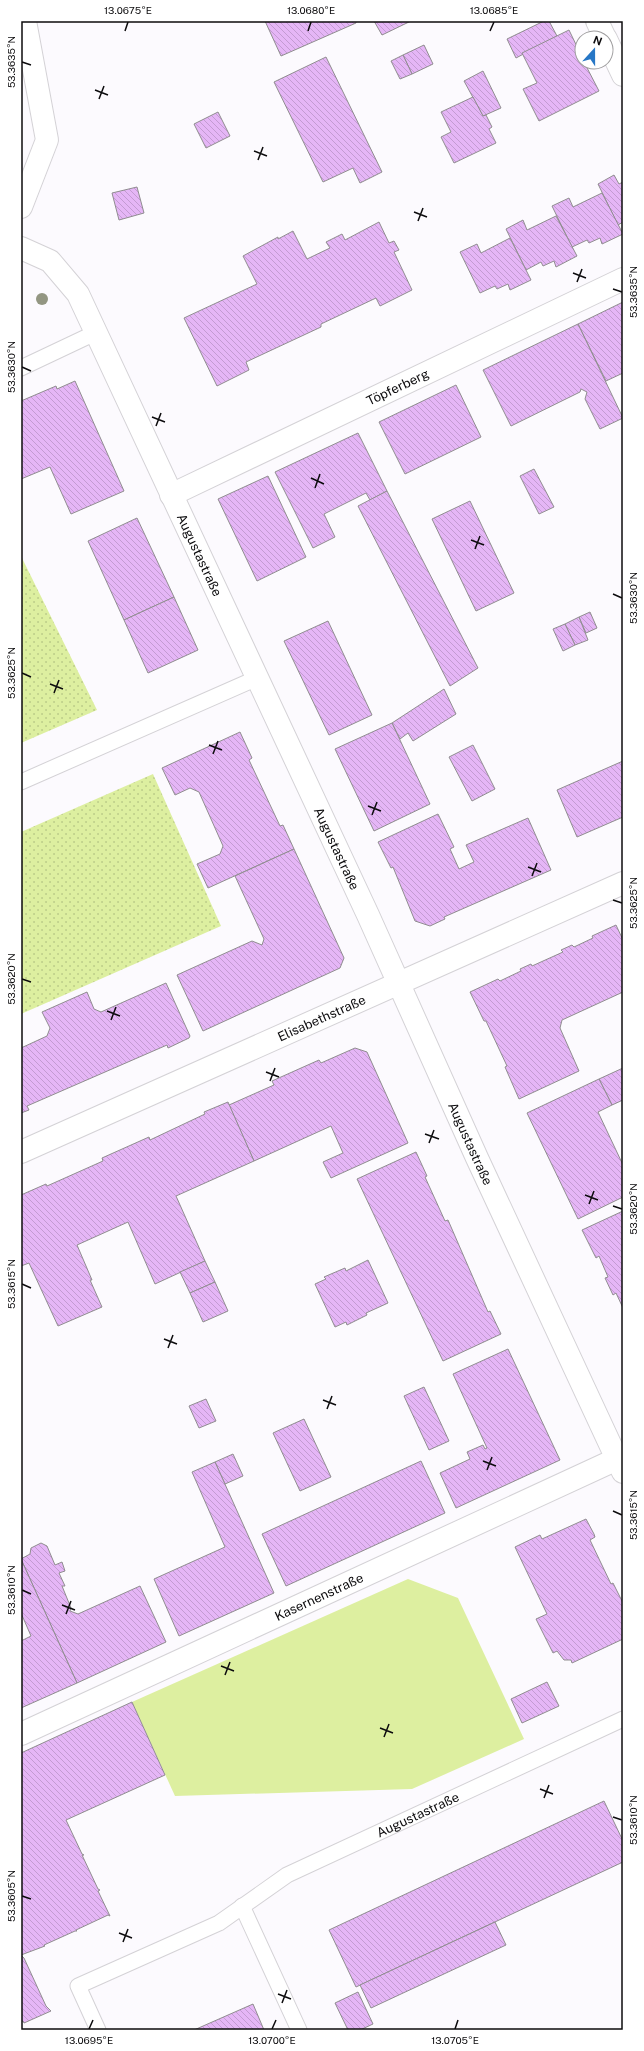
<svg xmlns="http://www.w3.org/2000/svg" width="644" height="2051" viewBox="0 0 644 2051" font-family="'Public Sans',sans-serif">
	<defs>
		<pattern id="garden-dots" width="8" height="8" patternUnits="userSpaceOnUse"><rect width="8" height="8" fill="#ddefa0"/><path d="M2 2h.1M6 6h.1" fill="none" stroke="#bccc89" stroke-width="1.8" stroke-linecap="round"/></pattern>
		<pattern id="building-back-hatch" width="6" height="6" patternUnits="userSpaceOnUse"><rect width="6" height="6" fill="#e5b6f6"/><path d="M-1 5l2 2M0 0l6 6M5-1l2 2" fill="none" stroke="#c39bd2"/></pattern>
	</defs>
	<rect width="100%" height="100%" fill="#fcfafe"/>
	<polygon fill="#ddefa0" points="408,1579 458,1598 524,1739 412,1789 175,1796 132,1702"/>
	<g fill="url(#garden-dots)">
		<polygon points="21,556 97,710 21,743"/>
		<polygon points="153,774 221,926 21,1014 21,832"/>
	</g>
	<g fill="url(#building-back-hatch)" stroke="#908d90">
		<polygon points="265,21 356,21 356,23 281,56"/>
		<polygon points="374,21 411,21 382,35"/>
		<polygon points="544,21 549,21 557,36 516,58 507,39"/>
		<polygon points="569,30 582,57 582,62 584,62 599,91 539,121 523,89 537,83 522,53"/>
		<polygon points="424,45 433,64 412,74 403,55"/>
		<polygon points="403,55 412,74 400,79 391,61"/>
		<polygon points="326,57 382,172 360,183 353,168 323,182 274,82"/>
		<polygon points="483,71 501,108 483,116 464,81"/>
		<polygon points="473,97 483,116 486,115 492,127 489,129 496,143 454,163 441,137 451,132 441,112"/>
		<polygon points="218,112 230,136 206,148 194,124"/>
		<polygon points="614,175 619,184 623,182 623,222 618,225 598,184"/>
		<polygon points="137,187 144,213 119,220 112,193"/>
		<polygon points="602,193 623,234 602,244 600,238 589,243 587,240 572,247 552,206 569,198 573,207"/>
		<polygon points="556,216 577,256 556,267 554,261 543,266 541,262 526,270 506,229 523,220 527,230"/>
		<polygon points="379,222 389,243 394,241 399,250 394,252 412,290 380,306 376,298 321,324 321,327 246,362 249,370 217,386 184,318 257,284 243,256 278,237 278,239 293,231 307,259 330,248 326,242 342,234 345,240"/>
		<polygon points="510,238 531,280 510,290 508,284 497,289 495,286 480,293 460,252 477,244 481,253"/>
		<polygon points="623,302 623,373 606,381 578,324"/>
		<polygon points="578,324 623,418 600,429 585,399 587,392 581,389 580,392 511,426 483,370"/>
		<polygon points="75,381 124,491 71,514 50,467 21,479 21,401 56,386 57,389"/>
		<polygon points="456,385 481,437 405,474 379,422"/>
		<polygon points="358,433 387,491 370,500 366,493 324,514 335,537 313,548 275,472"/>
		<polygon points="534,469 554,507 539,514 520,476"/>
		<polygon points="268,476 306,557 257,581 218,499"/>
		<polygon points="387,491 478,668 450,686 358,506"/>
		<polygon points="470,501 514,593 476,611 432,519"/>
		<polygon points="137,518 174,597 124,620 88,541"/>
		<polygon points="174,597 198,650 148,673 124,620"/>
		<polygon points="590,612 597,628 586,633 579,617"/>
		<polygon points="579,617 588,640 575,645 565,624"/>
		<polygon points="328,621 372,715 329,735 284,641"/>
		<polygon points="565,624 575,645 563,651 553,629"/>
		<polygon points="444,689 456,714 413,741 408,733 400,739 392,723"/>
		<polygon points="392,723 430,804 374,831 335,749"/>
		<polygon points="240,732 252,758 249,760 280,826 283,825 294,849 208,888 197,864 220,854 223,846 199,792 190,788 175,795 162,768"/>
		<polygon points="473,745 495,789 472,801 449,757"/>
		<polygon points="623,761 623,817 577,837 557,790"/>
		<polygon points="438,814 454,847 450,849 459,869 474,862 466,845 528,818 551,870 444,917 445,919 430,926 415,921 393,867 391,868 378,842"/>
		<polygon points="294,849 344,958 340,968 203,1031 177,975 252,941 262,945 264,939 235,876"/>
		<polygon points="616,925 623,940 623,992 562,1020 560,1028 579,1071 519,1099 505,1067 507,1066 486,1021 484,1021 470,992 498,979 500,981 521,971 520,969 531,964 532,966 563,952 561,950 572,945 574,947 593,938 592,936"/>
		<polygon points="166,983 190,1036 189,1038 168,1048 167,1045 27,1106 29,1110 21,1113 21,1048 47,1036 50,1028 42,1012 87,992 94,1009 101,1012"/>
		<polygon points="355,1048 367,1052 408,1143 331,1178 323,1162 343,1153 331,1126 254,1161 229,1105 274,1085 272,1081 319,1060 321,1063"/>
		<polygon points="623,1068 623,1100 612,1105 599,1079"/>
		<polygon points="599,1079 612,1105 598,1112 623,1165 623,1197 578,1219 527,1113"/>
		<polygon points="228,1102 254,1161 176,1196 205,1261 155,1284 128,1222 77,1245 92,1280 90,1280 102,1307 58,1326 29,1263 21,1266 21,1195 46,1184 47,1186 103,1161 102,1158 149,1137 150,1140 205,1114 204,1112"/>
		<polygon points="416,1152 427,1176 425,1177 445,1221 448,1220 488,1312 490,1311 501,1334 443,1361 357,1179"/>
		<polygon points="623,1211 623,1308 616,1293 613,1295 605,1278 608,1277 599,1256 596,1258 582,1230"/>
		<polygon points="368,1260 388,1303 366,1313 367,1315 347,1325 346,1322 335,1327 315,1284 326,1279 324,1277 345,1268 346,1271"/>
		<polygon points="205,1261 215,1282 190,1293 180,1272"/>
		<polygon points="215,1282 228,1311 203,1322 190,1293"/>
		<polygon points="508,1349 560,1460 456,1508 440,1473 470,1459 467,1452 483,1445 485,1449 487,1448 453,1374"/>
		<polygon points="424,1387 449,1441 429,1450 404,1396"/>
		<polygon points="206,1399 216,1421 199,1428 189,1406"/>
		<polygon points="304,1419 331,1477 300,1491 273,1433"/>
		<polygon points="233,1454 243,1476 225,1484 215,1462"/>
		<polygon points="421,1461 445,1513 286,1586 262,1534"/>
		<polygon points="215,1462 274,1593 179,1636 154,1579 225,1547 192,1472"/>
		<polygon points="586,1519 594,1534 595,1537 590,1540 611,1584 613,1583 623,1603 623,1639 572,1663 571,1660 564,1660 557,1651 553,1653 536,1619 547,1614 515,1547 540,1535 542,1539"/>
		<polygon points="41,1543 47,1546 55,1565 62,1562 65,1571 59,1573 65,1586 62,1586 71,1608 70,1611 78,1614 140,1586 166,1642 77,1683 21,1559 30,1554 31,1548"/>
		<polygon points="21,1559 77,1683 21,1708 21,1641 31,1636 21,1613"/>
		<polygon points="547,1682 559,1706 522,1723 511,1699"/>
		<polygon points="132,1702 165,1775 66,1820 82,1854 84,1855 82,1855 98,1889 100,1890 98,1891 110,1916 108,1915 76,1930 77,1931 75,1931 44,1945 45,1946 21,1955 21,1753"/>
		<polygon points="604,1801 623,1841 623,1862 356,1987 329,1930"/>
		<polygon points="495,1922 506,1945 371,2008 360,1985"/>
		<polygon points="21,1955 24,1958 46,2006 51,2011 24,2023 23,2021 21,2022"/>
		<polygon points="358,1992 373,2024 360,2030 348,2030 335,2003"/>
		<polygon points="253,2004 264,2030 194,2030"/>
	</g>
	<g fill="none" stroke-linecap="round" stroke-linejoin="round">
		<g stroke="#d4d2d6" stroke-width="17">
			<g id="lane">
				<polyline points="21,368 95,333"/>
				<polyline points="21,782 257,678"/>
				<polyline points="242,1906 299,2030"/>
				<path id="s1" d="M98,2030L78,1986L219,1923L287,1875L623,1719"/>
			</g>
		</g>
		<g stroke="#d4d2d6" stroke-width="24">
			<g id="street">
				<polyline points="597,21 605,38"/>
				<polyline points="606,39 623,75"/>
				<polyline points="21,207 47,140 25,21"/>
				<path id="s2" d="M21,248L50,261L78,294L368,915L477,1158L623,1472"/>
				<path id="s3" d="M171,495L623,279"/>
				<path id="s4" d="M21,1152L623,883"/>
				<path id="s5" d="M21,1734L617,1459"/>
			</g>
		</g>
		<use href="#lane" stroke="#fff" stroke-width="15"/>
		<use href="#street" stroke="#fff" stroke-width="22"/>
	</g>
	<circle fill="#939682" cx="42" cy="299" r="6"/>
	<path fill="none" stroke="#0c0b0d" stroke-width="1.5" d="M125,31L128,22M308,31L311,22M490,31L494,22M22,62L31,65M95,90L108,95M99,99L104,86M254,151L267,156M258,160L263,147M414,212L427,217M418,221L423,208M573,273L586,278M577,282L582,269M613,289L622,292M22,367L31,371M152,417L165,422M156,426L161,413M311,478L324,484M315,488L320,474M471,540L484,545M475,549L480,536M613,594L622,598M22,673L31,677M50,684L63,689M54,693L59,680M209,745L222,750M213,754L218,741M368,806L381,811M372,815L377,802M528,867L541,872M532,876L537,863M613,900L622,903M22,979L31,982M107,1011L120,1016M111,1020L116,1007M266,1072L279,1077M270,1081L275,1068M425,1134L439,1139M429,1143L434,1130M585,1195L598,1200M589,1204L594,1191M613,1206L622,1209M22,1284L31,1288M164,1339L177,1344M168,1348L173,1335M323,1400L336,1405M327,1409L332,1396M483,1461L496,1466M487,1470L492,1457M613,1511L622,1515M22,1590L31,1594M62,1605L75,1610M66,1614L71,1601M221,1666L234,1671M225,1675L230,1662M380,1728L393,1733M384,1737L389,1724M540,1789L553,1794M544,1798L549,1785M613,1817L622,1820M22,1896L31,1899M119,1933L132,1938M123,1942L128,1929M278,1994L291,1999M282,2003L287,1990M89,2029L93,2020M272,2029L276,2020M455,2029L458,2020"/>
	<g text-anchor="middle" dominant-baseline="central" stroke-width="3.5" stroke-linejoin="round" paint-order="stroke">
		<g font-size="13" fill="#0c0b0d" stroke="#fff">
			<text stroke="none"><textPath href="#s3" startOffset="251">Töpferberg</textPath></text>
			<text stroke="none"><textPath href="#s2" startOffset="363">Augustastraße</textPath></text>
			<text stroke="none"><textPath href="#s2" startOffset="687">Augustastraße</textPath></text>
			<text stroke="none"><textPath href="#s4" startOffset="329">Elisabethstraße</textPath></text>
			<text stroke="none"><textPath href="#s2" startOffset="1011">Augustastraße</textPath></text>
			<text stroke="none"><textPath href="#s5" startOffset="328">Kasernenstraße</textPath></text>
			<text stroke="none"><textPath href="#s1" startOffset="430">Augustastraße</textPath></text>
		</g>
	</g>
	<rect width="644" height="2051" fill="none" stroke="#ffffff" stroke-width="44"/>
	<g transform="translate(594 50) rotate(21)"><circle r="19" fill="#ffffff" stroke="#9e9d9e"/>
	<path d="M0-3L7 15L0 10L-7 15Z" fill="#2777c6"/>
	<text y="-6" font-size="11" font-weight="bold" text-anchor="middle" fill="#0c0b0d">N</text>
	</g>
	<rect x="22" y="22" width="600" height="2007" fill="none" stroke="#0c0b0d" stroke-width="1.5"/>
	<g font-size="10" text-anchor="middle" fill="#0c0b0d">
		<text x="128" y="14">13.0675°E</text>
		<text x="311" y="14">13.0680°E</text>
		<text x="494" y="14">13.0685°E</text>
		<text transform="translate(11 62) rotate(-90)" y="4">53.3635°N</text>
		<text transform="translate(633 292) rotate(-90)" y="4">53.3635°N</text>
		<text transform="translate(11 367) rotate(-90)" y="4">53.3630°N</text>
		<text transform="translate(633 598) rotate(-90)" y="4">53.3630°N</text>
		<text transform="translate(11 673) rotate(-90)" y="4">53.3625°N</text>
		<text transform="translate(633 903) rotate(-90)" y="4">53.3625°N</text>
		<text transform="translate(11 979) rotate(-90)" y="4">53.3620°N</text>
		<text transform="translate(633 1209) rotate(-90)" y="4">53.3620°N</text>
		<text transform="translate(11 1284) rotate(-90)" y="4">53.3615°N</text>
		<text transform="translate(633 1515) rotate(-90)" y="4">53.3615°N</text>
		<text transform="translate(11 1590) rotate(-90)" y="4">53.3610°N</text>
		<text transform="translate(633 1820) rotate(-90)" y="4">53.3610°N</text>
		<text transform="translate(11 1896) rotate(-90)" y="4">53.3605°N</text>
		<text x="89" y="2044">13.0695°E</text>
		<text x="272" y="2044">13.0700°E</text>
		<text x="455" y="2044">13.0705°E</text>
	</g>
</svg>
